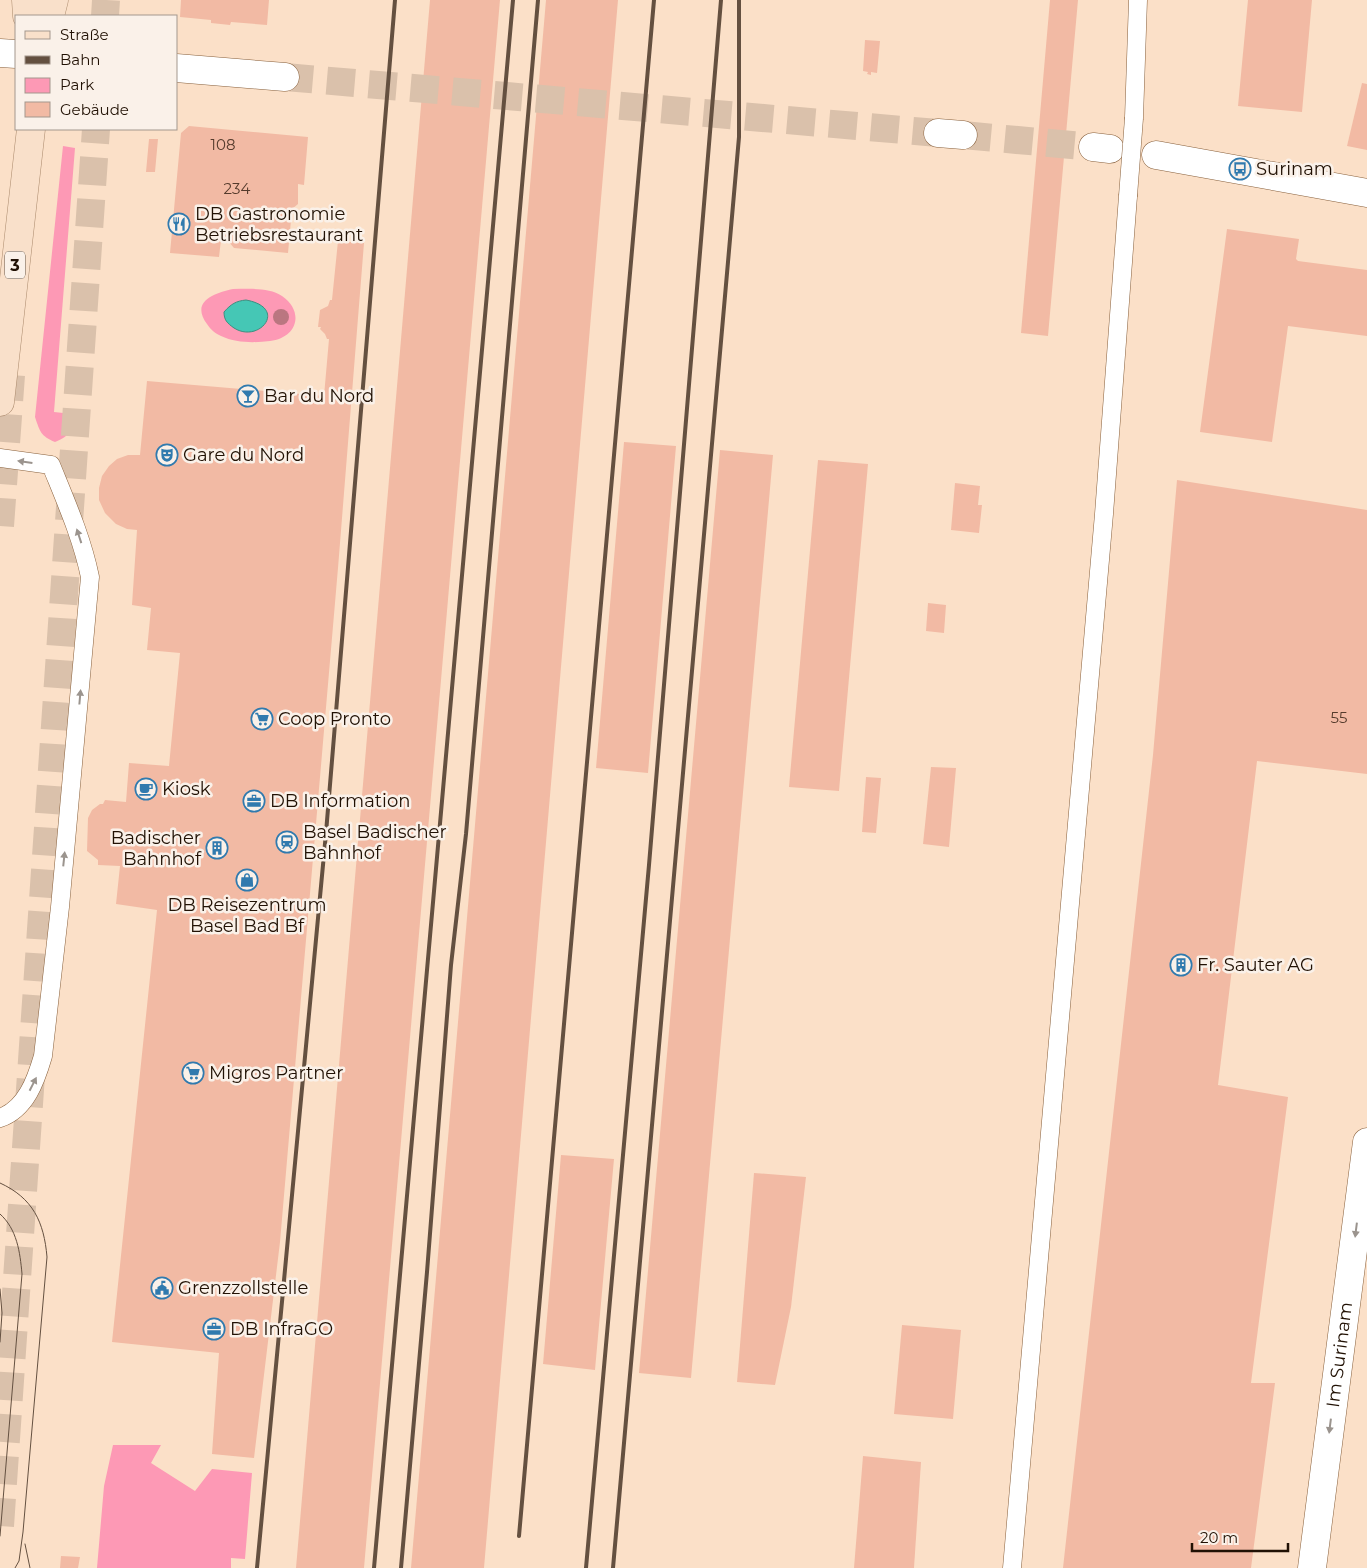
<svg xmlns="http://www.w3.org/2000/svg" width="1367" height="1568" viewBox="0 0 1367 1568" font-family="Montserrat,sans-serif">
	<rect width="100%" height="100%" fill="#fbe0c8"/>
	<g fill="#fd99b5">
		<path d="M63,146L75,148L54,412L73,414C71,431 72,435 55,442C41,436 40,432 35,417Z"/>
		<path d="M233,289C249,289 269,287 282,296C305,312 297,338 270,341C254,343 236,343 221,336C216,334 210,329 207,324C190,301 215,293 233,289Z"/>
		<polygon points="113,1445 161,1445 151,1463 195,1491 212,1469 252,1473 245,1559 231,1558 231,1568 97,1568 104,1486"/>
	</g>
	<path fill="#45c7b5" stroke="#3a9080" d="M246,300C289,308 259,344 234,328C227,323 224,320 224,312C231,304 236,301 246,300Z"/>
	<g fill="#f2baa4">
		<polygon points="181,0 269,0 267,25 231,22 230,25 211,23 211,20 180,17"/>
		<polygon points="430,0 500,0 364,1568 296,1568"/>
		<polygon points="546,0 618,0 484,1568 411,1568"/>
		<polygon points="1050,0 1078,0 1048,336 1021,333"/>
		<polygon points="1248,0 1312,0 1302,112 1238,106"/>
		<polygon points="865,40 880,41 877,73 871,72 871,75 867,74 868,72 863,71"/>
		<polygon points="1362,83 1367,84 1367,150 1347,146"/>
		<polygon points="189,126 308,137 304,185 298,184 298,204 292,209 288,253 234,248 228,241 221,240 219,257 170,253 181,133"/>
		<polygon points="149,139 158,139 155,172 146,172"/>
		<polygon points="1227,229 1299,239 1296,259 1298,261 1367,270 1367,336 1288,326 1272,442 1200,432"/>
		<polygon points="338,241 364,243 338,568 280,1242 254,1458 212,1454 219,1353 112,1342 157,910 116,904 120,866 98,865 98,860 87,851 88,818 92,810 100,804 103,804 105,800 126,802 129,763 169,766 180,653 147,650 151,608 132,605 137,530 127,529 116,524 105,513 99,500 99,488 102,476 109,466 117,459 128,455 140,455 147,381 324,396 329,339 327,339 325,334 320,329 321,327 318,327 320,310 328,306 330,300 332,300"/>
		<polygon points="624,442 676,446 648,773 596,768"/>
		<polygon points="720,450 773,455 691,1378 639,1373"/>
		<polygon points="818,460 868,464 839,791 789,787"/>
		<polygon points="1177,480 1367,510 1367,774 1257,761 1218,1085 1288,1097 1251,1383 1275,1383 1251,1568 1063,1568 1153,755"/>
		<polygon points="955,483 980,486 978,505 982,505 979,533 951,530"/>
		<polygon points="928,603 946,605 944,633 926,631"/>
		<polygon points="931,767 956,768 949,847 923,844"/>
		<polygon points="866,777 881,778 876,833 862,832"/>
		<polygon points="561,1155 614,1159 595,1370 543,1364"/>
		<polygon points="754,1173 806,1177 791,1307 775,1385 737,1382"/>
		<polygon points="902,1325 961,1330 953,1419 894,1414"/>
		<polygon points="863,1456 921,1462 914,1568 854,1568"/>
		<polygon points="61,1556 80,1557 78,1568 60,1568"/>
	</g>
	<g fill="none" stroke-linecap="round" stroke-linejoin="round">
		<g stroke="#dac1ab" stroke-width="28" stroke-dasharray="28 14" stroke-linecap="butt">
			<polyline points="285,77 938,133"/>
			<polyline points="963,135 1093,147"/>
		</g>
		<g stroke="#dac1ab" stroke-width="28" stroke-dasharray="28 14" stroke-linecap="butt">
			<polyline points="105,16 106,0"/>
			<polyline points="0,526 11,375"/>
			<polyline points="0,1526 96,129"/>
		</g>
		<g stroke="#88603c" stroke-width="19">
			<g id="lane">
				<polyline points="1134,118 1138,0"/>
				<path d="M0,458L51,465C66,502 82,538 90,577L60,907L43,1056C36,1080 26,1109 0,1118"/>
				<polyline points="1012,1568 1104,514 1128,196"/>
			</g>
		</g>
		<g stroke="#88603c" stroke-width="29">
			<g id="street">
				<polyline points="0,53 16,54"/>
				<polyline points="176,68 285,77"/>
				<polyline points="938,133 963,135"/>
				<polyline points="1093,147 1110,149"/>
				<polyline points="1156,155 1367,193"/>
				<path id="s1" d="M1312,1568L1367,1142"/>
			</g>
		</g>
		<g stroke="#ab8a6d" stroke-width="29">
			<g id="primary">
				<polyline points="26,0 27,16"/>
				<polyline points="50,16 54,0"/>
				<polyline points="0,402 31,129"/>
			</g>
		</g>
		<use href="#lane" stroke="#fff" stroke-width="18"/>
		<use href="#street" stroke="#fff" stroke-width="28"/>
		<use href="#primary" stroke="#f9e0ca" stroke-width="28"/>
		<g stroke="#645040" stroke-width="1">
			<path d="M0,1183C33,1198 44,1222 47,1257L23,1532L19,1561L15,1568"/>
			<path d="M0,1214C17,1229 20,1252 22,1274L0,1536"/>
			<polyline points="0,1289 2,1313 0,1342"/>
			<polyline points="25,1544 30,1568"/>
		</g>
		<g stroke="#645040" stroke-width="4">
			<polyline points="519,1536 654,0"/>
			<polyline points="257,1568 326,833 395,0"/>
			<polyline points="374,1568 513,0"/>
			<polyline points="401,1568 427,1272 451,965 466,834 538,0"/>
			<polyline points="586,1568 649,865 721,0"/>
			<polyline points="613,1568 739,137 739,0"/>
		</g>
		<g stroke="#88603c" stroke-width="19" stroke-linecap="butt">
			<polyline id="lane-bridge" points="1128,196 1134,118"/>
		</g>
		<use href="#lane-bridge" stroke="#fff" stroke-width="18"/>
	</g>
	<circle fill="#ba7680" cx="281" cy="317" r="8"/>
	<defs><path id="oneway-solid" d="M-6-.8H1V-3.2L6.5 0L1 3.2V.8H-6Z" transform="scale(1.25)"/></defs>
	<g fill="#9b948e">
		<use href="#oneway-solid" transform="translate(25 462) rotate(-172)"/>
		<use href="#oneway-solid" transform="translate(79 536) rotate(-108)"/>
		<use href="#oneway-solid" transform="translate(80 697) rotate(-85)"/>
		<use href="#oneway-solid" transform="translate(64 859) rotate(-84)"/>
		<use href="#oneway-solid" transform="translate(33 1084) rotate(-63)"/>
		<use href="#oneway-solid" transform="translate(1356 1230) rotate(97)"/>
		<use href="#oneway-solid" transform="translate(1330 1426) rotate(97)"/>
	</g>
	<defs>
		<g id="bus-ring" transform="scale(1.125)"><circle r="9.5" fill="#faf1e9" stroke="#307aae" stroke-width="1.5"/><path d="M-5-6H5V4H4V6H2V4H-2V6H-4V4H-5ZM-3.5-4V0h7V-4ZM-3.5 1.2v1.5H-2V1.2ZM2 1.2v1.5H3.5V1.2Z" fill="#307aae"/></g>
		<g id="restaurant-ring" transform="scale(1.125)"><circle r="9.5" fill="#faf1e9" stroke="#307aae" stroke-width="1.5"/><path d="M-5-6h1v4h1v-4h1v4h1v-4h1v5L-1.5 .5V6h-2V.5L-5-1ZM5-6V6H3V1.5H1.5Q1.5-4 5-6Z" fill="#307aae"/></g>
		<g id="bar-ring" transform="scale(1.125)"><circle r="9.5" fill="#faf1e9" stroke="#307aae" stroke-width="1.5"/><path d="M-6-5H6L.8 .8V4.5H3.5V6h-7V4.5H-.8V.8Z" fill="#307aae"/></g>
		<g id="theatre-ring" transform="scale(1.125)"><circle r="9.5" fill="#faf1e9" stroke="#307aae" stroke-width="1.5"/><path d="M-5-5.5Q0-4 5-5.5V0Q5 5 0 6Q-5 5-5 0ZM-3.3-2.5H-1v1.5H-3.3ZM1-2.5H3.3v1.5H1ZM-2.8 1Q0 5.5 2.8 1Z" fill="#307aae"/></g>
		<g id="supermarket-ring" transform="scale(1.125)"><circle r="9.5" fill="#faf1e9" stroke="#307aae" stroke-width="1.5"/><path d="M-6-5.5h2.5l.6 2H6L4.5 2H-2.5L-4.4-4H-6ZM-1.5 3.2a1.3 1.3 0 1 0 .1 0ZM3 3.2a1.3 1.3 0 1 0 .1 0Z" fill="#307aae"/></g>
		<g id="cafe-ring" transform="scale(1.125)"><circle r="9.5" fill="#faf1e9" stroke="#307aae" stroke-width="1.5"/><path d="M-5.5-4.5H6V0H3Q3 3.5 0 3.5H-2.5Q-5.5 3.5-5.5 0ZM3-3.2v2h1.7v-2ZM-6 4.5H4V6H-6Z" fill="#307aae"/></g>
		<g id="office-ring" transform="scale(1.125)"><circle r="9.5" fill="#faf1e9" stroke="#307aae" stroke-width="1.5"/><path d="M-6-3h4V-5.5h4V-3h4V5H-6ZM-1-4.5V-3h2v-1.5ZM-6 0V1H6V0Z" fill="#307aae"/></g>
		<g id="station-ring" transform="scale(1.125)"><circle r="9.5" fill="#faf1e9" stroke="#307aae" stroke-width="1.5"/><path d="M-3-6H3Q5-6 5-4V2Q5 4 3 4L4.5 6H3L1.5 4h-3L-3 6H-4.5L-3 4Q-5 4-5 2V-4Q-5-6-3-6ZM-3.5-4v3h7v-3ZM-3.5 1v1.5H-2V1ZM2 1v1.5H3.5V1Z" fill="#307aae"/></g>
		<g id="building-ring" transform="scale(1.125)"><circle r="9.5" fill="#faf1e9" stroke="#307aae" stroke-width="1.5"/><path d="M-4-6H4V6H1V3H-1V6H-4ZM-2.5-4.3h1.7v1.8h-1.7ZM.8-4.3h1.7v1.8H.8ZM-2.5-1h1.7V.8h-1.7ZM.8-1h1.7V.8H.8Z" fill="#307aae"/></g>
		<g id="shop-ring" transform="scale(1.125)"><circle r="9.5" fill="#faf1e9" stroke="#307aae" stroke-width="1.5"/><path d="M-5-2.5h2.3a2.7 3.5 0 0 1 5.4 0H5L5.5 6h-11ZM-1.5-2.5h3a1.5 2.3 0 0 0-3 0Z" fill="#307aae"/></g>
		<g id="civic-ring" transform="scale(1.125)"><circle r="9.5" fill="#faf1e9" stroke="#307aae" stroke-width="1.5"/><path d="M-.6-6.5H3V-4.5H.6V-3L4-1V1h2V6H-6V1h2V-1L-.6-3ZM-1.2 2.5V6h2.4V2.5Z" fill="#307aae"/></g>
	</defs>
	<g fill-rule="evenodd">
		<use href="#bus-ring" x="1240" y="169"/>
		<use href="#restaurant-ring" x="179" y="224"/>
		<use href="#bar-ring" x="248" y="396"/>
		<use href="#theatre-ring" x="167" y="455"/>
		<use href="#supermarket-ring" x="262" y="719"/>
		<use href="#cafe-ring" x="146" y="789"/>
		<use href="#office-ring" x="254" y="801"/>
		<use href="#station-ring" x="287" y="842"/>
		<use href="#building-ring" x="217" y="848"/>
		<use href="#shop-ring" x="247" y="880"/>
		<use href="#building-ring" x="1181" y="965"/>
		<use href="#supermarket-ring" x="193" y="1073"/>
		<use href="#civic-ring" x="162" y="1288"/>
		<use href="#office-ring" x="214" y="1329"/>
	</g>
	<g text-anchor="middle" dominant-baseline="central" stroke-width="5" stroke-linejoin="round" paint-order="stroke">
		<g font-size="15" fill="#553b2c">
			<text x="223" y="144">108</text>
			<text x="237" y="188">234</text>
			<text x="1339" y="717">55</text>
		</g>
		<rect fill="#faf1e9" stroke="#625449" stroke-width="1" x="5" y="251.5" width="20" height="27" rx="4"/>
		<g font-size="16" font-weight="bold" fill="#211104">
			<text x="15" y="265">3</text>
		</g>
		<g font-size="18" fill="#211104" stroke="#faf1e9" text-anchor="start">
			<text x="1256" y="169">Surinam</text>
			<text x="195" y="214">DB Gastronomie<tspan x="195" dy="21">Betriebsrestaurant</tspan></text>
			<text x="264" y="396">Bar du Nord</text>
			<text x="183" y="455">Gare du Nord</text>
			<text x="278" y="719">Coop Pronto</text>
			<text x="162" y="789">Kiosk</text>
			<text x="270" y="801">DB Information</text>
			<text x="303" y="832">Basel Badischer<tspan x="303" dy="21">Bahnhof</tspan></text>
			<text x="201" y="838" text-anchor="end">Badischer<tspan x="201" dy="21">Bahnhof</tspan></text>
			<text x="247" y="905" text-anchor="middle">DB Reisezentrum<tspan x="247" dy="21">Basel Bad Bf</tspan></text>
			<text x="1197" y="965">Fr. Sauter AG</text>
			<text x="209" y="1073">Migros Partner</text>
			<text x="178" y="1288">Grenzzollstelle</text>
			<text x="230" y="1329">DB InfraGO</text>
		</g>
		<g font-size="18" fill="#211104" stroke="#faf1e9">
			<text stroke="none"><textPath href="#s1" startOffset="215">Im Surinam</textPath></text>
		</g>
	</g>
	<rect x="15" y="15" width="162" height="115" fill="#faf1e9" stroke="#a3978d"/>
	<rect x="25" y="31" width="25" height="8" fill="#f9e0ca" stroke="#a3978d"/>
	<text x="60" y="40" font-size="15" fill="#211104">Straße</text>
	<rect x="25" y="56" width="25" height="8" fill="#645040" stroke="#a3978d"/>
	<text x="60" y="65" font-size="15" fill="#211104">Bahn</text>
	<rect x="25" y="78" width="25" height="15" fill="#fd99b5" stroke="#a3978d"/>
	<text x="60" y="90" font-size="15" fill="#211104">Park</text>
	<rect x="25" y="102" width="25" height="15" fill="#f2baa4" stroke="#a3978d"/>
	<text x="60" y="115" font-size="15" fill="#211104">Gebäude</text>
	<path d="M1192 1543v8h96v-8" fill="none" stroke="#211104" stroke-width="2.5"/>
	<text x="1200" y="1543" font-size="15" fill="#211104" stroke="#faf1e9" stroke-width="4" paint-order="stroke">20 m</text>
</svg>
